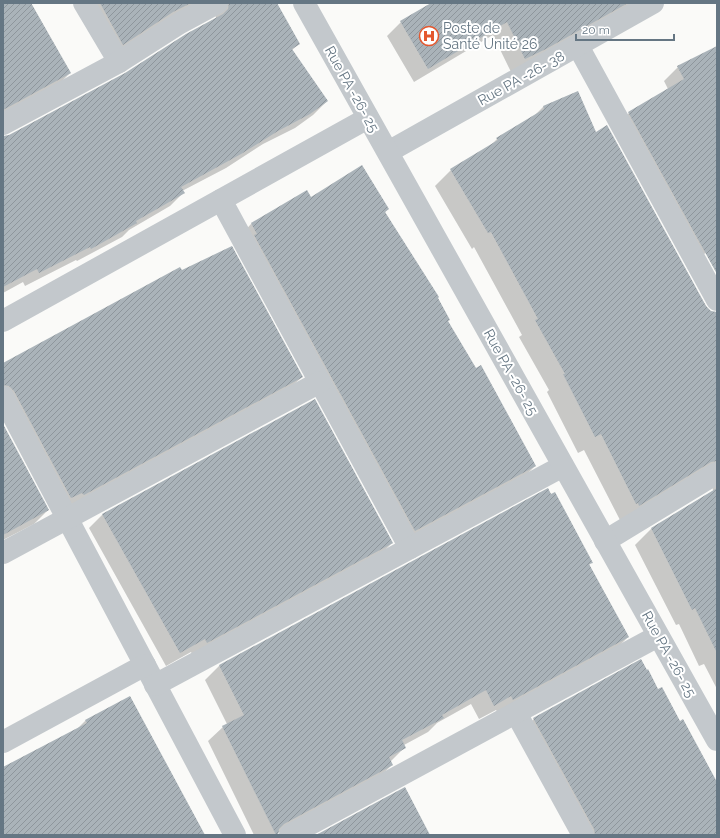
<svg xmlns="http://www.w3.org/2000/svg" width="720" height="838" viewBox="0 0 720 838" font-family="Raleway,sans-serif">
	<defs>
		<pattern id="building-hatch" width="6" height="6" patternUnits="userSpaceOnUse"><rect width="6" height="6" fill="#aab3b9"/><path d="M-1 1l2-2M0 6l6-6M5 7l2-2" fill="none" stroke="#8e969c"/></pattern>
	</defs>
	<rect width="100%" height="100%" fill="#fafaf8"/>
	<g fill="#0003">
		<polygon points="3,3 31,3 70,73 56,87 3,115"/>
		<polygon points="79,3 276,3 299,44 292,50 327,101 313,115 295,128 263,144 226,168 182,191 183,193 170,206 129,230 122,237 77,261 76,260 25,286 23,282 3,293 3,137 9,136 125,74 216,18 214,10 109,57"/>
		<polygon points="432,3 643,3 511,72 493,35 414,82 387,36 401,22"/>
		<polygon points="717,47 717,247 689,262 615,127 629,113 668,89 664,81 678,67"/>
		<polygon points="578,93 595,133 717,323 717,689 704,664 699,666 679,624 676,625 635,545 651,529 713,491 712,483 620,520 584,450 578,453 547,392 549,390 519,337 522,335 474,247 472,249 435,186 451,170 489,147 497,139 534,116 543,107"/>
		<polygon points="307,192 311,198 388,209 385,212 447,322 535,466 522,479 402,543 239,237 251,224"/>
		<polygon points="3,369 302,377 288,390 70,508 3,409"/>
		<polygon points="3,426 48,510 34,524 3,540"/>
		<polygon points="548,490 592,562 589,565 628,637 613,652 499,714 496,710 479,719 471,704 437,723 428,732 404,745 405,747 390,762 392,765 377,779 276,834 277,835 254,835 208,741 223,727 227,724 205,680 219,666"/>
		<polygon points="103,514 392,543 378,557 193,656 191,652 166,666 89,528"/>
		<polygon points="657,690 679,722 717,784 717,835 576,835 520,732 534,719"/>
		<polygon points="86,720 202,835 3,835 3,768 77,729"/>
	</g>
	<g fill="url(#building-hatch)">
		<polygon points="3,3 31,3 71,73 3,110"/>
		<polygon points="100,3 191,3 173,12 123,45"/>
		<polygon points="229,3 277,3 300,44 292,49 328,101 310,114 278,131 241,154 181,187 185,193 136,221 137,223 91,249 90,247 39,273 37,269 3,287 3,136 9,135 125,73 186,34 223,14 228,9"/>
		<polygon points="431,3 628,3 546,49 525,59 507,22 428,69 400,21"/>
		<polygon points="717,46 717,274 628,112 684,79 677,66"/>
		<polygon points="578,91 596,132 607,125 706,306 711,311 717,312 717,461 711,462 639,506 638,503 636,504 601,434 595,437 563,374 565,374 535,320 538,319 491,232 488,233 450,169 498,140 496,138 544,109 543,106"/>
		<polygon points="362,165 389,209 385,212 439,297 438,298 450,320 448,321 476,368 481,365 536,466 415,531 254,235 257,234 251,223 307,190 311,197"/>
		<polygon points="232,246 303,377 84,495 82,493 71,498 14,391 9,386 3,385 3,363 180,267 182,270"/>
		<polygon points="315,399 393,543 207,643 205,639 180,653 102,514"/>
		<polygon points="3,424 49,510 3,535"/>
		<polygon points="548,488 551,494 555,492 593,563 589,564 629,637 513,700 511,696 494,706 486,690 442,715 444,718 402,740 406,748 389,757 393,765 284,824 279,829 278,835 276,835 222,726 244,715 219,665"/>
		<polygon points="717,488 717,653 695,608 692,610 651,528"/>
		<polygon points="641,659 647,670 648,669 658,689 662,687 680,721 683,719 717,782 717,835 595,835 594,829 533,718"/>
		<polygon points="130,696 205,835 3,835 3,767 87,723 85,720"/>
		<polygon points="405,787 430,835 316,835"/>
	</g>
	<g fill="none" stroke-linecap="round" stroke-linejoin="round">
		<g stroke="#c3c8cc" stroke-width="22">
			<polyline points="84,3 119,62"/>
			<polyline points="578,46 717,300"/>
			<polyline points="3,124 119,62 180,23 217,3"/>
			<polyline points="388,152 653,3"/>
			<polyline points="221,200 410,548"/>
			<polyline points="3,397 235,835"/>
			<polyline points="605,541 717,473"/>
			<polyline points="3,553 320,382"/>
			<polyline points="155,685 563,466"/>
			<polyline points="516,713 583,835"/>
			<polyline points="3,742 145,665"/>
			<polyline points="290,835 658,636"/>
		</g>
		<g stroke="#c3c8cc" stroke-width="22">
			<polyline points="304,3 717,740"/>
			<polyline points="3,321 368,118"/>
		</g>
	</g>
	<defs>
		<g id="hospital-ring" transform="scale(1)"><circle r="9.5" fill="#fff" stroke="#e4572e" stroke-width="1.5"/><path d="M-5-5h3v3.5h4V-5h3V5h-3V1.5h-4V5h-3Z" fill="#e4572e"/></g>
	</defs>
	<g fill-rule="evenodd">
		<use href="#hospital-ring" x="429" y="36"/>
	</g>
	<g text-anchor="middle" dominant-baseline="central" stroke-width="4" stroke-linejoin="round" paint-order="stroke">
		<g font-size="14" fill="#657683" stroke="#fff" text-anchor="start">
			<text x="443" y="28">Poste de<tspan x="443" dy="16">Santé Unité 26</tspan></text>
		</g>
		<g font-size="14" fill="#657683" stroke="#fff">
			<text transform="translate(521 78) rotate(-29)">Rue PA -26- 38</text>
			<text transform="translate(352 89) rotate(61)">Rue PA -26- 25</text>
			<text transform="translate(511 372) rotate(61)">Rue PA -26- 25</text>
			<text transform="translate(669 654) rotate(61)">Rue PA -26- 25</text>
		</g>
	</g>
	<rect width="720" height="838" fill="none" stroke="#657683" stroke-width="8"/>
	<path d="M576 34v6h98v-6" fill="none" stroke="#657683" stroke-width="2"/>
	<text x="582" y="34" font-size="12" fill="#657683" stroke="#ffffff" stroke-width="3" paint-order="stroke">20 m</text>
</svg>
